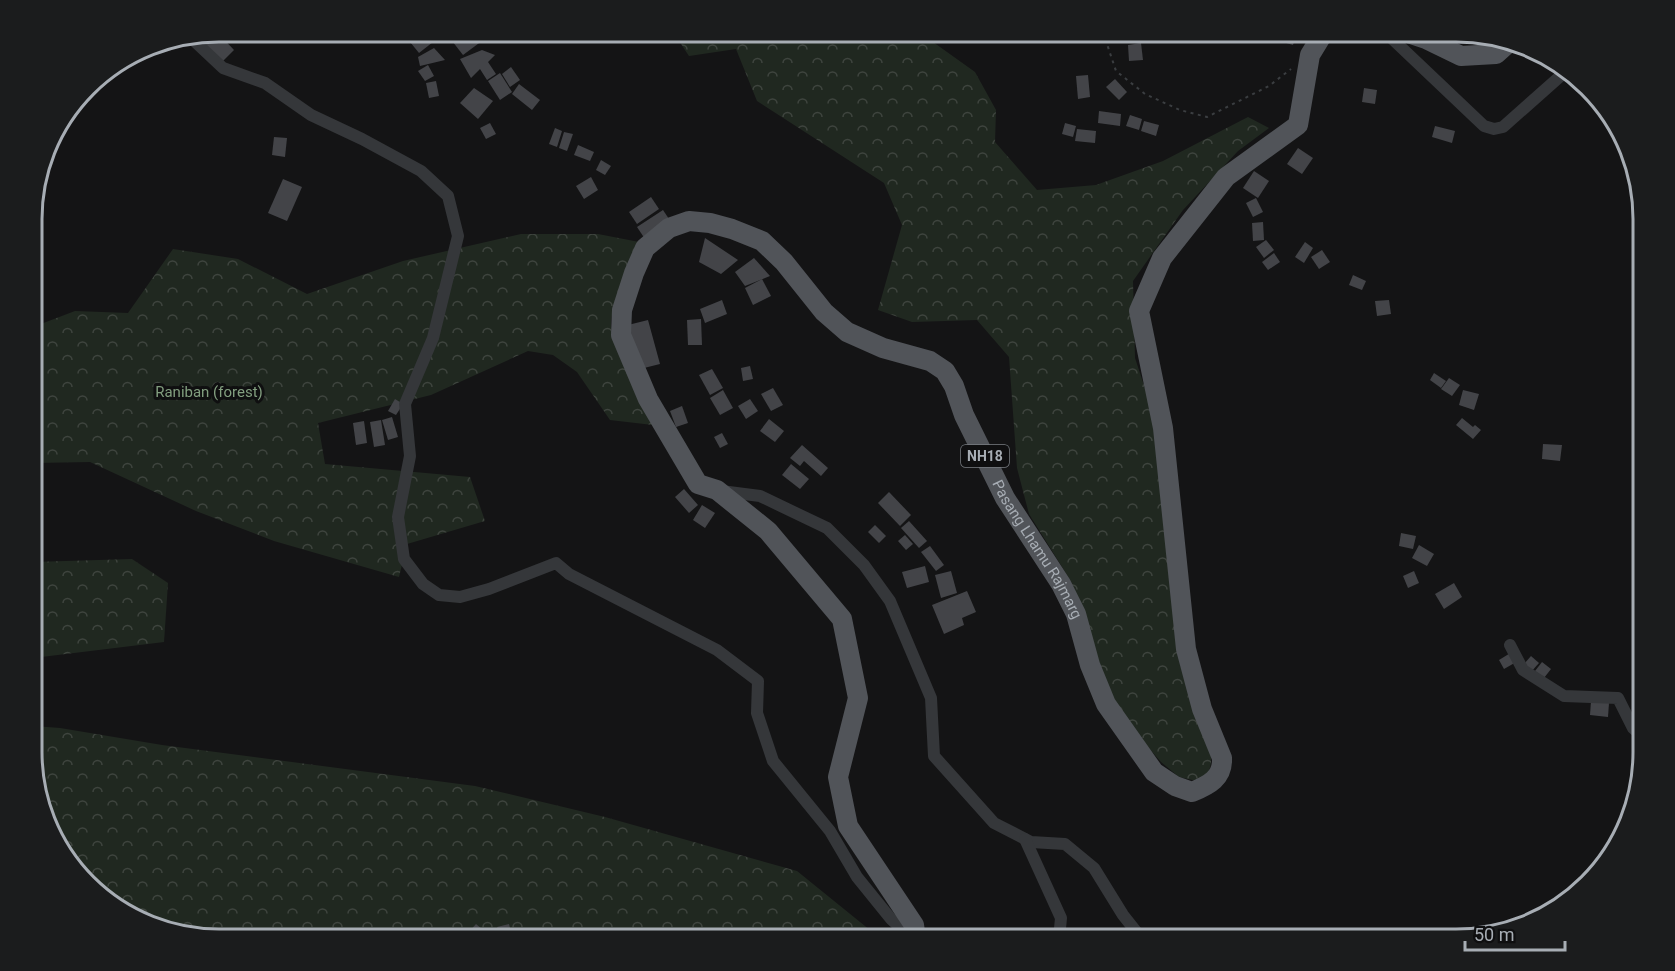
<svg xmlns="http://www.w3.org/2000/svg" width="1675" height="971" viewBox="0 0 1675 971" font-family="Roboto,sans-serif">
	<defs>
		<pattern id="forest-crowns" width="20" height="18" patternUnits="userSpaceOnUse" patternTransform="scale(1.5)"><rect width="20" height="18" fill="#202820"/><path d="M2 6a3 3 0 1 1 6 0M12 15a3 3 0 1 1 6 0" fill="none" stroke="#3e443e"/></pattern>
	</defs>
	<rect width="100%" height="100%" fill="#141415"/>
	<g fill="url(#forest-crowns)">
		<polygon points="673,32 919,32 975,72 996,110 995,142 1037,190 1096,185 1163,161 1248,117 1269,128 1238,151 1183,210 1133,281 1135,358 1160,434 1180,665 1211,751 1211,763 1209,771 1205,777 1197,781 1179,777 1161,762 1141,739 1112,698 1098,662 1085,614 1069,578 1029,514 1017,468 1009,357 977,320 912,322 878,310 902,225 884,183 757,101 736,49 689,56"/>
		<path d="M521,234H598L639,242C630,266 611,300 611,326C611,346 643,404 653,425L610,420L577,372L553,355L528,351L431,395L318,423L325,464L470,477L485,521L407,544L399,577L274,541L196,511L90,462L33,463V327L75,311L128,313L173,249L238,259L307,294L403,261Z"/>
		<polygon points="132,559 168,583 164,642 33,658 33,562"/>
		<polygon points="33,726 60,728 162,745 475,786 605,817 797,871 881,939 219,939 125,914 63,856 33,776"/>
	</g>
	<g fill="#434448">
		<polygon points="217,32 234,50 222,62 196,36"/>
		<polygon points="402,32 424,32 433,42 419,53"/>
		<polygon points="459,32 494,32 463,55 449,37"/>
		<polygon points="1286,32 1297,32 1293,45 1283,42"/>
		<polygon points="1141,43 1143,60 1129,61 1128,45"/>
		<polygon points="434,48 445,60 420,66 418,57"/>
		<polygon points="482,50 495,55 488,62 496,74 487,80 480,69 471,78 460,59"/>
		<polygon points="428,65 434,76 425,81 418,71"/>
		<polygon points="511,67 520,80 510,87 502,74"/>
		<polygon points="500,73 512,92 500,100 488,81"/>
		<polygon points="1088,75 1090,97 1078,99 1076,76"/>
		<polygon points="1115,79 1127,92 1119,100 1106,87"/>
		<polygon points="436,81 439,96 429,98 426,83"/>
		<polygon points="519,84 540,100 532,110 512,94"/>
		<polygon points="474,88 493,101 478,119 460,103"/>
		<polygon points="1364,88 1377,90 1375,104 1362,102"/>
		<polygon points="1099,111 1121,114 1120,126 1098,123"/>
		<polygon points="1130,115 1142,119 1139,130 1126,126"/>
		<polygon points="1144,121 1159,125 1156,136 1141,131"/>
		<polygon points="490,123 496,134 486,139 480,128"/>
		<polygon points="1065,123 1076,126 1073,137 1062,134"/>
		<polygon points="1435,126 1455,131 1452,143 1432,137"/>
		<polygon points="555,128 562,131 557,147 549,144"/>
		<polygon points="1077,129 1096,131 1095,143 1075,141"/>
		<polygon points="564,132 573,134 567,151 559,148"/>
		<polygon points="274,137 287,138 285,157 272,155"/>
		<polygon points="578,145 594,152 590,161 574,155"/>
		<polygon points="1298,148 1313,158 1302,174 1287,164"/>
		<polygon points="601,160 611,166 605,175 596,170"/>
		<polygon points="1254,171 1269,181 1258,198 1243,188"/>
		<polygon points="591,177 598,190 584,199 576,186"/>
		<polygon points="283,179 302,187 287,221 268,213"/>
		<polygon points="651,197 659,209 637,224 629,212"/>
		<polygon points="1256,198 1263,212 1253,217 1246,203"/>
		<polygon points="663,210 671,222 645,239 637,227"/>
		<polygon points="1263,222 1264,240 1253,241 1252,223"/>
		<polygon points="705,238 738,260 721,274 699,262"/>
		<polygon points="1266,240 1274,250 1264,258 1256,247"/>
		<polygon points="1305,242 1313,248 1304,263 1295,257"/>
		<polygon points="1322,250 1330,262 1319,269 1311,257"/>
		<polygon points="1274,253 1280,262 1268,270 1262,262"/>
		<polygon points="754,258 770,276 745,286 735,272"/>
		<polygon points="1353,275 1366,281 1362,290 1349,285"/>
		<polygon points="762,279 771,296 753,305 745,288"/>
		<polygon points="722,300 727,314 705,323 700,309"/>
		<polygon points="1389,300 1391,314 1377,316 1375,301"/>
		<polygon points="701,319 702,345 688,345 687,320"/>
		<polygon points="648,320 660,364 640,369 628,325"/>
		<polygon points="750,366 753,379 743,381 741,368"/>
		<polygon points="712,369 723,388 710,395 699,375"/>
		<polygon points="1434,373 1446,381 1441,388 1430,380"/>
		<polygon points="1449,378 1460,385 1452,396 1441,389"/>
		<polygon points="773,388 783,405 771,411 761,394"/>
		<polygon points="723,390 733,408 720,415 710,398"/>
		<polygon points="1463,390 1479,394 1474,410 1459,405"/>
		<polygon points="395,399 403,404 396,415 388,411"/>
		<polygon points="750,399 758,411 746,419 738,406"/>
		<polygon points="682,406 688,423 676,427 670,411"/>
		<polygon points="392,417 398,437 388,440 382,420"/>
		<polygon points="1462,418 1473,427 1475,425 1481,430 1473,439 1456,425"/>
		<polygon points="769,419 784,431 775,442 760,431"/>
		<polygon points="381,420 385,445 374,447 370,422"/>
		<polygon points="364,421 367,443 356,445 353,423"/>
		<polygon points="722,433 728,444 720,448 714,437"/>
		<polygon points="1543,444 1562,445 1560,461 1542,459"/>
		<polygon points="802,445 828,468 821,476 804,461 800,466 790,458"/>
		<polygon points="791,464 809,479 800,489 782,475"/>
		<polygon points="684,489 698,505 689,513 675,497"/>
		<polygon points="889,492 911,515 900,526 878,503"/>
		<polygon points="702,505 715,513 705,528 693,520"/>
		<polygon points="909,521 927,541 919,548 901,528"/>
		<polygon points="875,525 886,536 879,543 868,532"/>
		<polygon points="1401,533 1416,536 1413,549 1399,546"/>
		<polygon points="905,535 913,544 906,550 898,541"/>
		<polygon points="1419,545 1434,554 1427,566 1412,558"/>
		<polygon points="930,546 944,565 936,571 921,552"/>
		<polygon points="925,566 929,582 907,588 902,572"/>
		<polygon points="951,571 957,593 941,598 935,575"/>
		<polygon points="1414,571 1419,583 1408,588 1403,576"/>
		<polygon points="1454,583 1462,597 1444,609 1435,594"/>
		<polygon points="967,591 976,612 962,618 964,625 944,634 932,605"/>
		<polygon points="1512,652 1518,661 1504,669 1499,660"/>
		<polygon points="1531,656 1539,663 1531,672 1523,665"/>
		<polygon points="1542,662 1551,669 1544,678 1535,671"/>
		<polygon points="1591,701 1609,703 1608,717 1590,715"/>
		<polygon points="476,924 482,929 474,939 468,933"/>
		<polygon points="509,924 512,936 496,939 494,933 499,931 497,927"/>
	</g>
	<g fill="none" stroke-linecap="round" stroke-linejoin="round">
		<polyline stroke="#3b3e41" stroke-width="2" stroke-dasharray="3 4.5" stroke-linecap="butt" points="1103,32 1116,71 1145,94 1180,110 1207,117 1269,86 1291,69"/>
		<g stroke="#35373a" stroke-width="12">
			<polyline points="1385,32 1484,126 1494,129 1503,127 1565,72"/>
			<polyline points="190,37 223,68 265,83 311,115 362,139 421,171 448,196 458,236 433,338 405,404 410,456 398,517 404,559 423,584 439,595 460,597 489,589 556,563 569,574 717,650 758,681 757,713 773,761 830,831 857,877 891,919 913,939"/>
			<polyline points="721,491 760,496 827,528 864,565 890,601 931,698 934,756 994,823 1031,842 1065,844 1094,868 1123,915 1142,939"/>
			<polyline points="1510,645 1523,670 1564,696 1618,698 1633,728 1643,737"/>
			<polyline points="1025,839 1061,918 1059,939"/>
		</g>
		<g stroke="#515459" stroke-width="20">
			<polyline points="1405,32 1426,39 1461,56 1496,54 1506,45"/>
			<path id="s1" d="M916,939L914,925L848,826L838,777L858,698L842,619L768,531L717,490L698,484L648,399L621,335L622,310L634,273L645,248L669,228L689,221L710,223L732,229L762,241L784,262L824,312L847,332L883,348L930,361L945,371L954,386L964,415L1005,498L1061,584L1076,614L1090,665L1106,704L1154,772L1175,786L1192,792C1209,785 1223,778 1222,758L1202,709L1186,649L1163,428L1139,311L1162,258L1226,177L1298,125L1310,55L1324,32"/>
		</g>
	</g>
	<g text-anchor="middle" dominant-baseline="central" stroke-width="6" stroke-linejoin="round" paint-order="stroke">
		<rect fill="#0f0f10" stroke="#797e83" stroke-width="1.5" x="961" y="445" width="48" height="22" rx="4.5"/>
		<g font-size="14" font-weight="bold" fill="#a7adb4">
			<text x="985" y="456">NH18</text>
		</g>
		<g font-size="15" fill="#829e7f" stroke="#0f0f10">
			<text x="209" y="392">Raniban (forest)</text>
		</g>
		<g font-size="15" fill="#a7adb4" stroke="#0f0f10">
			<text stroke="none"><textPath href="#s1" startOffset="1366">Pasang Lhamu Rajmarg</textPath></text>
		</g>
	</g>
	<path d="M0 0H1675V971H0ZM219 42H1456A177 177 0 0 1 1633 219V752A177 177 0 0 1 1456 929H219A177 177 0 0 1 42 752V219A177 177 0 0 1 219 42Z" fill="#1b1c1d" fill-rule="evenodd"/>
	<path fill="none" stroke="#a7adb4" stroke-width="3" d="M219 42H1456A177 177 0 0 1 1633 219V752A177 177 0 0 1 1456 929H219A177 177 0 0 1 42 752V219A177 177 0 0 1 219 42Z"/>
	<path d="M1465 941v9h100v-9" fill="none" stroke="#a7adb4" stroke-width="3"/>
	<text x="1474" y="941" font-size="18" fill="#a7adb4" stroke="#0f0f10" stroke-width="4.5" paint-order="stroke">50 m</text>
</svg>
